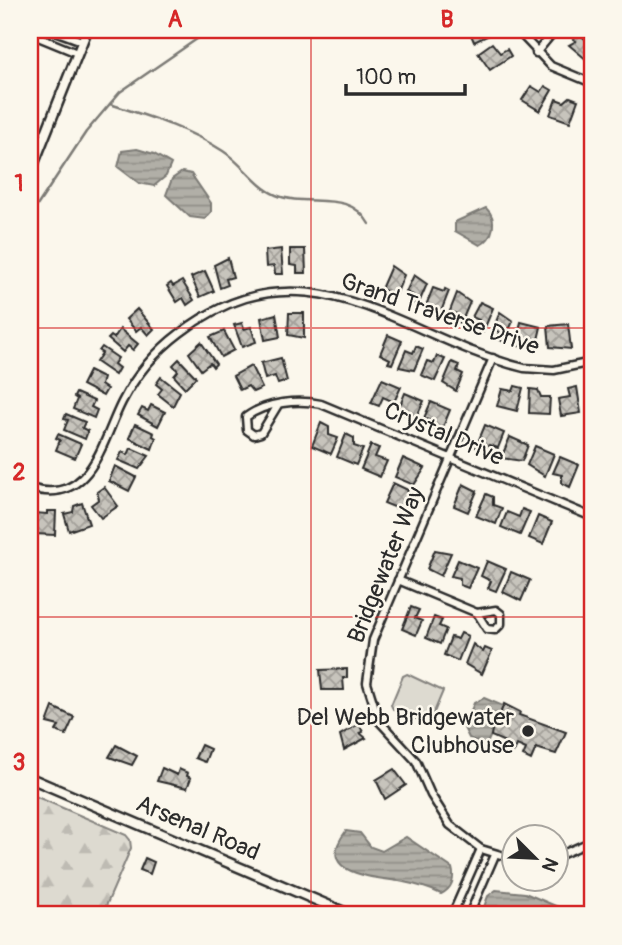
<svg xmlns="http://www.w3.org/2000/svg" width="622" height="945" viewBox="0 0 622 945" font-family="Pangolin,sans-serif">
	<defs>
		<pattern id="forest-firs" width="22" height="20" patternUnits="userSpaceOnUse" patternTransform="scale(1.75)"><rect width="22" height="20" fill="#dddad0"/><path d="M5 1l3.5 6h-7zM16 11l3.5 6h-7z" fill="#bebbb3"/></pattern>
		<pattern id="water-rules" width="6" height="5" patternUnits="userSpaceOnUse" patternTransform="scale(1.75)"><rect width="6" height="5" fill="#b1afa7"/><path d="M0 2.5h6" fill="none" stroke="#908f88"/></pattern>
		<pattern id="building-cross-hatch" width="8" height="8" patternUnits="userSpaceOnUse" patternTransform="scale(1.75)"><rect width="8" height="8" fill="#c7c4bc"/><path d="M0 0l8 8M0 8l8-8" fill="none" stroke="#a29f99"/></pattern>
	</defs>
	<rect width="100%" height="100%" fill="#fbf7ec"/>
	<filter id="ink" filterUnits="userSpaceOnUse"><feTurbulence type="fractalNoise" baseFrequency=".0143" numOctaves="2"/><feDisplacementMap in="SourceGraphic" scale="14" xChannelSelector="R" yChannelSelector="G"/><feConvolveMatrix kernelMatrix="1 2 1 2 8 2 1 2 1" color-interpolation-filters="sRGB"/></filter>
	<g filter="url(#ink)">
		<polygon fill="#dddad0" stroke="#84827e" stroke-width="2" points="407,674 443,691 430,722 426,723 393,709 391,705 403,676"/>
		<path fill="url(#forest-firs)" stroke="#84827e" stroke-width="2" d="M30,794L126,835L130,840L131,848L103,913C89,908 78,916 63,915C52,914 40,907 30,903Z"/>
		<g fill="url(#water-rules)" stroke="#7b7a75" stroke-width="2">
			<polygon points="137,149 154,154 171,164 166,176 154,186 139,183 118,167 122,151"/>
			<polygon points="182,172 191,174 211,203 211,212 205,219 190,217 166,195 172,179"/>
			<path d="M486,208C498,219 494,238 480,245L455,231V222Z"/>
			<polygon points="484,698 503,706 498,719 494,718 491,725 494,728 486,746 469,738 464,728 474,703"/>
			<path d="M346,831L360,833L371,847L382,851L406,837L452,868C455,879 452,889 441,894C428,887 414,884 399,881C372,877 313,874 346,831Z"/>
			<polygon points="496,890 525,893 577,915 481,915 488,896"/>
		</g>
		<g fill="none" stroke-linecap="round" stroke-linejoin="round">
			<g stroke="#7b7a75" stroke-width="2.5">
				<path d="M110,104C150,117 187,128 223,151C242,163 256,187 276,195C307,208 349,188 369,224"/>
				<polyline points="35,209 86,132 120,92 210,30"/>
			</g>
		</g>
		<g fill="url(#building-cross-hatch)" stroke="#2b2b2b" stroke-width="2">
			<polygon points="469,30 495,30 496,32 474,42"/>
			<polygon points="578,33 592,45 588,61 569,45 576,41 573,39"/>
			<polygon points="492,43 500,53 507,49 511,56 490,70 478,53"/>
			<polygon points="531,86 541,92 545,86 552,90 540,111 522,100"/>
			<polygon points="570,97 578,100 570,122 550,115 556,99 564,102"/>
			<polygon points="281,249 283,274 275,274 274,266 266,267 265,251"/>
			<polygon points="290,249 305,249 306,273 297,273 297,266 290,265"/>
			<polygon points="228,258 233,277 226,279 228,285 220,288 214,265"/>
			<polygon points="391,266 404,275 396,295 381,289"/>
			<polygon points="205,271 214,291 200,297 191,277"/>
			<polygon points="414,275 427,284 418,305 410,302 413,295 406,292"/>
			<polygon points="182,281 194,300 187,305 183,298 177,302 167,286 171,283 173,286"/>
			<polygon points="433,288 444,292 445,289 449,291 440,314 425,308"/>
			<polygon points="457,293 470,302 461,323 453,320 456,314 450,311"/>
			<polygon points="480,302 493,308 483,332 475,329 479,320 472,317"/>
			<polygon points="137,309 154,329 148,335 141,327 136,331 126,319"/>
			<polygon points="500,312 513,321 504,342 497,338 499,332 493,329"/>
			<polygon points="289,313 304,313 304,338 288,335"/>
			<polygon points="276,314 280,337 265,340 261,318"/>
			<polygon points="521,322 541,327 537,344 525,342 523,347 515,345"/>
			<polygon points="242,323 244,329 251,327 256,342 242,347 234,325"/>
			<polygon points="568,324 571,349 550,347 548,326"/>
			<polygon points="120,329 138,344 133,350 128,346 123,352 108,339 111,336 114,338"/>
			<polygon points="224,331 234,350 221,357 210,337"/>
			<polygon points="388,335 402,341 392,364 388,363 390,359 380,354"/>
			<polygon points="201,342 216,364 213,367 210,363 201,370 189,353"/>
			<polygon points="416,346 423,349 414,370 399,367 406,350 413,353"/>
			<polygon points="102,347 118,358 114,364 119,368 115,375 96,362 102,353 99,351"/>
			<polygon points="437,356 445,359 435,381 421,375 427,361 434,363"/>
			<polygon points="281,358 287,381 278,384 275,376 265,379 261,363"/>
			<polygon points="179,359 196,377 185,388 174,376 178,371 173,365"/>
			<polygon points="452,362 459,365 457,371 463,374 456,391 443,383"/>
			<polygon points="251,366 262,388 253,392 248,386 240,390 233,376"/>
			<polygon points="89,371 103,378 101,385 107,389 103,396 82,385"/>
			<polygon points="161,377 180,392 173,406 158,394 162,389 156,384"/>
			<polygon points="382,379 401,387 394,402 383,397 379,406 371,403"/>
			<polygon points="515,386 523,388 517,411 497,406 502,389 513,391"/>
			<polygon points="577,387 581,413 561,416 558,399 570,397 568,389"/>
			<polygon points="530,389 538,390 541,397 550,397 549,414 529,413"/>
			<polygon points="76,393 94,401 91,407 97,410 94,418 73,409 77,399 74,397"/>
			<polygon points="405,393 424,401 417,416 397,413"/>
			<polygon points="431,402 450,410 441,432 433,429 432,421 424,418"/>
			<polygon points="151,405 165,412 158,426 138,415 142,408 148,411"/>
			<polygon points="66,414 85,422 82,428 88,431 85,439 64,430 68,420 64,419"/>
			<polygon points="321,423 329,427 329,435 338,438 331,454 312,446"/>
			<polygon points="135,424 154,433 153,436 156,438 152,449 129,438"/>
			<polygon points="485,425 504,433 498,448 489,445 484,450 476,447"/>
			<polygon points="58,434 81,444 75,458 56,450 60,440 56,438"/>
			<polygon points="346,434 354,438 354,446 363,449 356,465 337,457"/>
			<polygon points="510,437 528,445 522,461 501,458"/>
			<polygon points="371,445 379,448 375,457 387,461 380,477 361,469"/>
			<polygon points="535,446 554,454 545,476 527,465"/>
			<polygon points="131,448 149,456 139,469 118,460 122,452 128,455"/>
			<polygon points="560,457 579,465 570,487 562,483 562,475 553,473"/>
			<polygon points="403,458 425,468 414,485 395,477"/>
			<polygon points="115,466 136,477 129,491 109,481"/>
			<polygon points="393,483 408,490 405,502 410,504 406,512 384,503"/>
			<polygon points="463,484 477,491 468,512 454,506"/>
			<polygon points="104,487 118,506 101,518 91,505 99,499 97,492"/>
			<polygon points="486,494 493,497 493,505 502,508 496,524 476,516"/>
			<polygon points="82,503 89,524 69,531 64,514 73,512 74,506"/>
			<polygon points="522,509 530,512 520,535 501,527 507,512 519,517"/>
			<polygon points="47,511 56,511 55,535 34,534 35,513 47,514"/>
			<polygon points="538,516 552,522 543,544 529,538"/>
			<polygon points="435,550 451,553 441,576 427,569"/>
			<polygon points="458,560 477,568 468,588 460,585 460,578 451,576"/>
			<polygon points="487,561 506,569 496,591 488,588 491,581 481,576"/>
			<polygon points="511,572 530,580 521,601 503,592"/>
			<polygon points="411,607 419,610 415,618 422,621 416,635 402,629"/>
			<polygon points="434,617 442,620 439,626 446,629 440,644 426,638"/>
			<polygon points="461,633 468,636 458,661 444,655 451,637 458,639"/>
			<polygon points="473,644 483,652 485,648 492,651 482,674 465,664"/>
			<polygon points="347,669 347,678 343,678 344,690 322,690 320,670"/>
			<polygon points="504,704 520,712 519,715 566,732 556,754 536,748 531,760 523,756 526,749 517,745 514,752 503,747 505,742 491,736 494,717 498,719"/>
			<polygon points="53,707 74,717 66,735 56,731 59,726 47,723"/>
			<polygon points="359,724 363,732 360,733 366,738 344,750 340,735"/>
			<polygon points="116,745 137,756 132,765 109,757"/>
			<polygon points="201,745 210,749 205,762 195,758"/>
			<polygon points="162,768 177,775 179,769 188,773 187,776 191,778 187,788 157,781"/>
			<polygon points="394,769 406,785 385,799 376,780"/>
			<polygon points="145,858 154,862 150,874 140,870"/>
		</g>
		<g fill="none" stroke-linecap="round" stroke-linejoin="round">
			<g stroke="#2b2b2b" stroke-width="11">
				<g id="minor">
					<polyline points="31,30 38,37 77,53"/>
					<polyline points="52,30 82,41"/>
					<polyline points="517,30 551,66 592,83"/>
					<polyline points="536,53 555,30"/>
					<polyline points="493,358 373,640 367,683 379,721 416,761 431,795 450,825 481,849 514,859"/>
					<path d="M278,405L261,433L254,435L247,430L246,417C266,402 298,399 321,404L592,517"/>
					<path d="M30,488C91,507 102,441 122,402C136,375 156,351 180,333C307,235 402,338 524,368L554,370L592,362"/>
					<polyline points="398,580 477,613 487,629 495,630 501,624 501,614 496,610 477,613"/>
					<polyline points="556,857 592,841"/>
					<polyline points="452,915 481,849"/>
					<polyline points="469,915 495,855"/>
				</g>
			</g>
			<g stroke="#2b2b2b" stroke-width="13">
				<g id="tertiary">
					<polyline points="30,173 87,30"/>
					<polyline points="30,778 351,915"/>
				</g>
			</g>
			<use href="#minor" stroke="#fbf7ec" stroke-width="6"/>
			<use href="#tertiary" stroke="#fbf7ec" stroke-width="8"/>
		</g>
	</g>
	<path fill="none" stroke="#d62828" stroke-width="2" stroke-opacity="0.55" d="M311,30V915M30,328H592M30,617H592"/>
	<circle fill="#2b2b2b" stroke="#fbf7ec" stroke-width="2.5" cx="528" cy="731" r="7"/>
	<g text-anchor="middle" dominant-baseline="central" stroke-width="5" stroke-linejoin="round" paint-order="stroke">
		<g font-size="24" fill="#2b2b2b" stroke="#fbf7ec">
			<text transform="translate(440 314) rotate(19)">Grand Traverse Drive</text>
			<text transform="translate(444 434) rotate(23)">Crystal Drive</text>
			<text transform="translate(386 565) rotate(-68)">Bridgewater Way</text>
			<text transform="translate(198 828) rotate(23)">Arsenal Road</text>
		</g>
		<g font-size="24" fill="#2b2b2b" stroke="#fbf7ec" text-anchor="end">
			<text x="514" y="717">Del Webb Bridgewater<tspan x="514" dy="28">Clubhouse</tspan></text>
		</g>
	</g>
	<rect width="622" height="945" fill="none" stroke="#fbf7ec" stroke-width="77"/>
	<g transform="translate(535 858) rotate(114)"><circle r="33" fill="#fbf7ec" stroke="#a8a59f" stroke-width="2"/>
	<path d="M0-5L12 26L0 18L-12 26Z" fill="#2b2b2b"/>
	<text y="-10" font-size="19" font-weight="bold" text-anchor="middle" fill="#2b2b2b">N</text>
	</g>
	<path d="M346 84v10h119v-10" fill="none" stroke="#2b2b2b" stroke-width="3.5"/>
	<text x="356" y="84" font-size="21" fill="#2b2b2b" stroke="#fbf7ec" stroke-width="5" paint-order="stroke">100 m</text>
	<rect x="38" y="38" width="546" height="868" fill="none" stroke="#d62828" stroke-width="2.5"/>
	<g font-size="23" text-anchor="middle" font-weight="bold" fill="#d62828">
		<text x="175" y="27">A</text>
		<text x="447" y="27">B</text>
		<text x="19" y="191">1</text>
		<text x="19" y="480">2</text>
		<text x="19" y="770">3</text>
	</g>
</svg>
